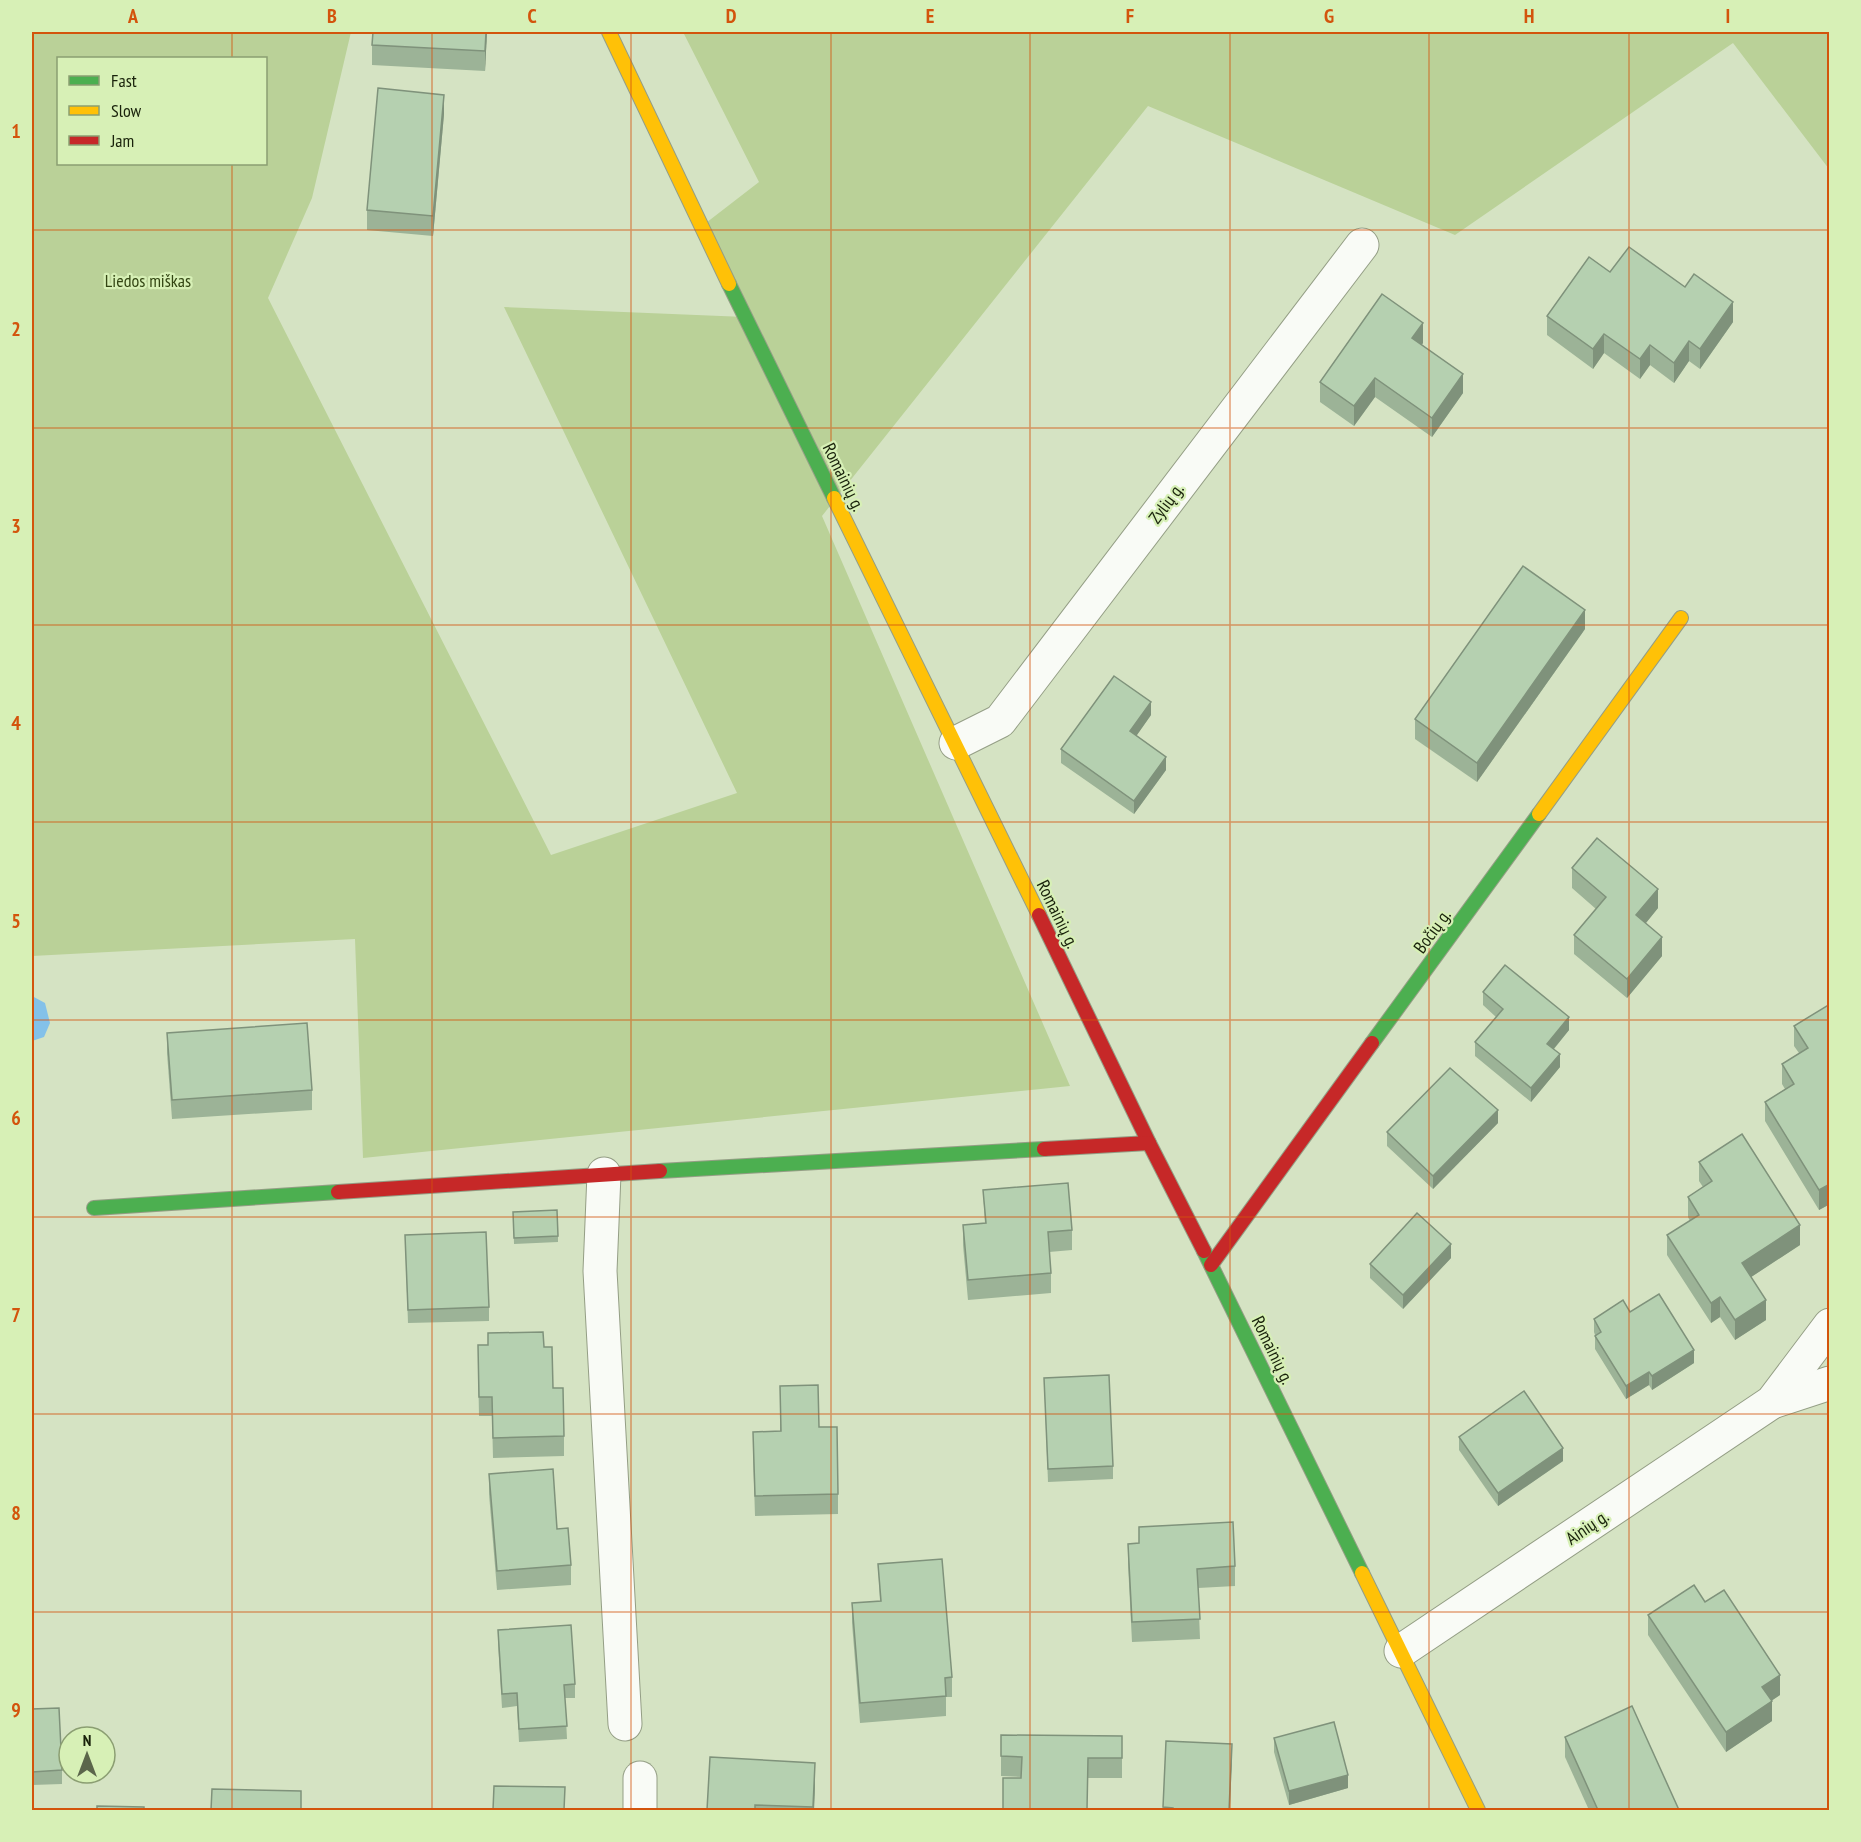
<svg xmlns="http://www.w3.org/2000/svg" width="1861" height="1842" viewBox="0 0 1861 1842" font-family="'PT Sans Narrow',sans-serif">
	<rect width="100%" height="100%" fill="#d5e3c3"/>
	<path fill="#bad198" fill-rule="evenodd" d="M32,32H351L312,198L268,298L551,855L737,793L504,307L745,317L702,226L759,182L683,32H1829V169L1733,43L1455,235L1148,106L822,516L1070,1086L363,1158L355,939L32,956ZM58,58H266V164H58Z"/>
	<polygon fill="#83c1e9" points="32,996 45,1003 50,1023 44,1037 32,1041"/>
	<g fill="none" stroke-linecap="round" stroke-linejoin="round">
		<g stroke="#949e85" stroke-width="35">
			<g id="street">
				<polyline points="956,743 1000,721 1362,245"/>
				<polyline points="604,1174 600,1271 625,1724"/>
				<polyline points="1772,1402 1830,1383"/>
				<polyline points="1401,1651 1772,1402 1830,1325"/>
				<polyline points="640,1810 640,1778"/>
			</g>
		</g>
		<g stroke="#949e85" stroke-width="16">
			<g id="fast">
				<polyline points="729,284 834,498"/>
				<polyline points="1372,1043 1539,814"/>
				<polyline points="660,1171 1044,1149"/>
				<polyline points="94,1208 338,1192"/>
				<polyline points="1204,1251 1362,1573"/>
			</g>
		</g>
		<g stroke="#949e85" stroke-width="16">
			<g id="slow">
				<polyline points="609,32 729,284"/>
				<polyline points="834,498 1039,915"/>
				<polyline points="1539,814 1681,618"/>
				<polyline points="1362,1573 1478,1810"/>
			</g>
		</g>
		<g stroke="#949e85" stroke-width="16">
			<g id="jam">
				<polyline points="1039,915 1149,1143 1204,1251"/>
				<polyline points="1044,1149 1149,1143"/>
				<polyline points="338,1192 660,1171"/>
				<polyline points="1211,1265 1372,1043"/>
			</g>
		</g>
		<use href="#street" stroke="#f9fbf6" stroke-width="33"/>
		<use href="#fast" stroke="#4caf50" stroke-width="14"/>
		<use href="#slow" stroke="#ffc107" stroke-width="14"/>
		<use href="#jam" stroke="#c62828" stroke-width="14"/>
	</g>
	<g fill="#9cb397">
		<polygon points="487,32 485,71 372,65 372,45"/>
		<polygon points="444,114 433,236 367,230 367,210"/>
		<polygon points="1610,272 1733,322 1700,369 1689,361 1674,383 1650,365 1640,379 1604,353 1593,369 1547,335 1547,316"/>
		<polygon points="1423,343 1422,345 1463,393 1432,437 1375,397 1354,426 1320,402 1320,382"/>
		<polygon points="1585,629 1477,782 1415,739 1415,719"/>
		<polygon points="1151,715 1136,736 1166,770 1134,814 1061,763 1061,749"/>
		<polygon points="1572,868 1658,908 1646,923 1662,956 1627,998 1574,954 1574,935 1596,909 1572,888"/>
		<polygon points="1483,992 1569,1030 1554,1049 1560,1067 1531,1102 1475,1056 1475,1042 1496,1017 1483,1005"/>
		<polygon points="1830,1004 1830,1204 1819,1210 1765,1121 1765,1102 1785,1089 1782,1084 1782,1064 1799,1053 1794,1046 1794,1026"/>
		<polygon points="167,1033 312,1090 312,1110 172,1119 167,1053"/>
		<polygon points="1498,1123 1433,1189 1387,1146 1387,1132"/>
		<polygon points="1699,1162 1800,1245 1751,1277 1766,1320 1735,1340 1720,1317 1711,1323 1667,1255 1667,1235 1690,1221 1688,1217 1688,1197 1703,1187 1699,1181"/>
		<polygon points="983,1190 1072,1230 1072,1250 1049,1252 1051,1273 1051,1293 968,1300 963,1245 963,1225 985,1224"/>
		<polygon points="513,1212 558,1236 558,1242 514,1244"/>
		<polygon points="405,1235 489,1307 489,1321 408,1323"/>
		<polygon points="1451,1258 1403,1309 1370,1278 1370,1264"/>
		<polygon points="1630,1312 1694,1363 1652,1390 1649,1385 1626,1399 1595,1349 1595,1335 1594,1332 1594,1319"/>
		<polygon points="544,1347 564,1436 564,1456 493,1458 492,1416 479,1416 478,1365"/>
		<polygon points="1044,1378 1113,1466 1113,1479 1048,1482"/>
		<polygon points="780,1386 819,1427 838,1494 838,1514 755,1516 753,1452 780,1431"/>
		<polygon points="1459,1437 1563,1461 1498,1506 1459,1450"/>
		<polygon points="489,1474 557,1529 571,1565 571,1585 497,1590 489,1494"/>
		<polygon points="1139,1527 1235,1566 1235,1586 1198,1588 1200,1639 1132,1642 1128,1564 1128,1544 1139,1543"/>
		<polygon points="878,1564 952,1677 952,1697 946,1697 946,1716 860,1723 852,1623 852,1603 880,1601"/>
		<polygon points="1705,1602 1780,1695 1771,1701 1772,1721 1726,1752 1648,1635 1648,1615"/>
		<polygon points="498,1630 575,1684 575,1698 565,1698 567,1739 519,1742 517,1706 502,1708 498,1643"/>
		<polygon points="32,1709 62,1770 62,1784 32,1785"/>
		<polygon points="1001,1735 1122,1736 1122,1778 1021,1778 1022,1777 1001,1776"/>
		<polygon points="1565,1737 1679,1810 1589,1810 1565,1757"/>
		<polygon points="1274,1738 1348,1788 1289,1805 1274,1752"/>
		<polygon points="1166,1741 1232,1757 1230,1810 1163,1810"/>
		<polygon points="815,1782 814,1810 707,1810"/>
	</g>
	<g fill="#7f927b">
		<polygon points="486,32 487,32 485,71 485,51"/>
		<polygon points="444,95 444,114 433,236 433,216"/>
		<polygon points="1733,302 1733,322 1700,369 1700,349"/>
		<polygon points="1423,323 1423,343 1412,358 1412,338"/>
		<polygon points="1604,334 1604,353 1593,369 1593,349"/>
		<polygon points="1689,341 1689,361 1674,383 1674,363"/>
		<polygon points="1650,345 1650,365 1640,379 1640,359"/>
		<polygon points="1463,374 1463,393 1432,437 1432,418"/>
		<polygon points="1375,378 1375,397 1354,426 1354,406"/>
		<polygon points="1585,610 1585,629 1477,782 1477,763"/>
		<polygon points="1151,702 1151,715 1130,745 1130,731"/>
		<polygon points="1166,757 1166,770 1134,814 1134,801"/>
		<polygon points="1658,889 1658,908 1636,935 1636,915"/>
		<polygon points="1662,937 1662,956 1627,998 1627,979"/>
		<polygon points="1569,1017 1569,1030 1547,1057 1547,1044"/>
		<polygon points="1560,1054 1560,1067 1531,1102 1531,1088"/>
		<polygon points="1498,1110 1498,1123 1433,1189 1433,1176"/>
		<polygon points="1830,1184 1830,1204 1819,1210 1819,1190"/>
		<polygon points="1800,1225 1800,1245 1742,1283 1742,1263"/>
		<polygon points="1451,1244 1451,1258 1403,1309 1403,1295"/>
		<polygon points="1720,1297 1720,1317 1711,1323 1711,1303"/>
		<polygon points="1766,1300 1766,1320 1735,1340 1735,1320"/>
		<polygon points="1694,1350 1694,1363 1652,1390 1652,1376"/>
		<polygon points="1649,1372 1649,1385 1626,1399 1626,1386"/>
		<polygon points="1563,1448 1563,1461 1498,1506 1498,1493"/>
		<polygon points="1780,1675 1780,1695 1762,1707 1762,1687"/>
		<polygon points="1772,1701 1772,1721 1726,1752 1726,1732"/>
		<polygon points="1232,1744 1232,1757 1229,1810"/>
		<polygon points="815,1763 815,1782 814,1810 813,1810"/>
		<polygon points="1348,1775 1348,1788 1289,1805 1289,1791"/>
	</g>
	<g fill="#b5d0b0" stroke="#7f927b" stroke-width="1.5">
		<polygon points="373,32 486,32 485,51 372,45"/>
		<polygon points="378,88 444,95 433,216 367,210"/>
		<polygon points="1629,247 1685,287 1694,274 1733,302 1700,349 1689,341 1674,363 1650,345 1640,359 1604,334 1593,349 1547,316 1589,257 1610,272"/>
		<polygon points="1382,294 1423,323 1412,338 1463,374 1432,418 1375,378 1354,406 1320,382"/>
		<polygon points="1523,566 1585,610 1477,763 1415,719"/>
		<polygon points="1114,676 1151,702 1130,731 1166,757 1134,801 1061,749"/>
		<polygon points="1597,838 1658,889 1636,915 1662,937 1627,979 1574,935 1606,897 1572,868"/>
		<polygon points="1505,965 1569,1017 1547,1044 1560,1054 1531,1088 1475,1042 1503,1009 1483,992"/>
		<polygon points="1830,1004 1830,1184 1819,1190 1765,1102 1794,1084 1782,1064 1808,1048 1794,1026"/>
		<polygon points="307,1023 312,1090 172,1100 167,1033"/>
		<polygon points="1450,1068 1498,1110 1433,1176 1387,1132"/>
		<polygon points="1742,1134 1800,1225 1742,1263 1766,1300 1735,1320 1720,1297 1711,1303 1667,1235 1699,1215 1688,1197 1712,1181 1699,1162"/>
		<polygon points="1068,1183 1072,1230 1048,1232 1051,1273 968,1280 963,1225 986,1223 983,1190"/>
		<polygon points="557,1210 558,1236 514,1238 513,1212"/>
		<polygon points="1417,1213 1451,1244 1403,1295 1370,1264"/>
		<polygon points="486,1232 489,1307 408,1310 405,1235"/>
		<polygon points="1659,1294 1694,1350 1652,1376 1649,1372 1626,1386 1595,1336 1601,1332 1594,1319 1623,1300 1630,1312"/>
		<polygon points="543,1332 544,1347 552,1347 553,1388 563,1388 564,1436 493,1438 492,1397 479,1397 478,1345 488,1345 488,1333"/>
		<polygon points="1109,1375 1113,1466 1048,1469 1044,1378"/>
		<polygon points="818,1385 819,1427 837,1427 838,1494 755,1496 753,1432 781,1431 780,1386"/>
		<polygon points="1524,1391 1563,1448 1498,1493 1459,1437"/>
		<polygon points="553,1469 557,1529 568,1528 571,1565 497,1571 489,1474"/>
		<polygon points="1233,1522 1235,1566 1197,1569 1200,1619 1132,1622 1128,1544 1139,1543 1139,1527"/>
		<polygon points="942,1559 952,1677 945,1678 946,1696 860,1703 852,1603 881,1601 878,1564"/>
		<polygon points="1694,1585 1705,1602 1724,1590 1780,1675 1762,1687 1772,1701 1726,1732 1648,1615"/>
		<polygon points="571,1625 575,1684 564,1685 567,1726 519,1729 517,1693 502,1694 498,1630"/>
		<polygon points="1632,1706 1679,1810 1598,1810 1565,1737"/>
		<polygon points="59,1708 62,1770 32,1772 32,1709"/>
		<polygon points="1334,1722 1348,1775 1289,1791 1274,1738"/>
		<polygon points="1001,1735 1122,1736 1122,1758 1088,1758 1087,1810 1003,1810 1003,1778 1021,1778 1022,1757 1001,1756"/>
		<polygon points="1166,1741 1232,1744 1229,1810 1173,1810 1173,1808 1163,1807"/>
		<polygon points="710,1757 815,1763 813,1807 755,1805 755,1810 707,1810"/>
		<polygon points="494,1786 565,1787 564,1810 493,1810"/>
		<polygon points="212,1789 301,1791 301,1810 211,1810"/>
		<polygon points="97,1806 144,1807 144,1810 97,1810"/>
	</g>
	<path fill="none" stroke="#d3540c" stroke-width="1.5" stroke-opacity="0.55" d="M232,32V58M432,32V1810M631,32V1810M831,32V1810M1030,32V1810M1230,32V1810M1429,32V1810M1629,32V1810M232,164V1810M32,230H1830M32,428H1830M32,625H1830M32,822H1830M32,1020H1830M32,1217H1830M32,1414H1830M32,1612H1830"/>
	<g text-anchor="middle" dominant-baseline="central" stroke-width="4.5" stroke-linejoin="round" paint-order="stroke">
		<g font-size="18" fill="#334513" stroke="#d7f0b6">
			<text x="148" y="280">Liedos miškas</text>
		</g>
		<g font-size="18" fill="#19220b" stroke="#d7f0b6">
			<text transform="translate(844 477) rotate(64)">Romainių g.</text>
			<text transform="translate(1166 503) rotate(-53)">Zylių g.</text>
			<text transform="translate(1058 914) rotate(64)">Romainių g.</text>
			<text transform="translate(1432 931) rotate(-54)">Bočių g.</text>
			<text transform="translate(1273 1350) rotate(64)">Romainių g.</text>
			<text transform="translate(1587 1527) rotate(-34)">Ainių g.</text>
		</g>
	</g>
	<rect width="1861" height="1842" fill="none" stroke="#d7f0b6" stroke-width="66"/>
	<rect x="57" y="57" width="210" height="108" fill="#d7f0b6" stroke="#8b9e72" stroke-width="1.5"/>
	<rect x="69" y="76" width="30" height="9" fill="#4caf50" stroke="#8b9e72" stroke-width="1.5"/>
	<text x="111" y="87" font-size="18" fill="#19220b">Fast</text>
	<rect x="69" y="106" width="30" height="9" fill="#ffc107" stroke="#8b9e72" stroke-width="1.5"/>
	<text x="111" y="117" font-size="18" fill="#19220b">Slow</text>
	<rect x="69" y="136" width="30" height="9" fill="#c62828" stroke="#8b9e72" stroke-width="1.5"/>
	<text x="111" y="147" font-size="18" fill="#19220b">Jam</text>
	<g transform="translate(87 1755)"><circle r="28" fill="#d7f0b6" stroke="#8b9e72" stroke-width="1.5"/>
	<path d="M0-4.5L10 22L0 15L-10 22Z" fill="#5b664b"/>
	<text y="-9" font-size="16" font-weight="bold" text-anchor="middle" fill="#19220b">N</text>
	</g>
	<rect x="33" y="33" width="1795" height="1776" fill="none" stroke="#d3540c" stroke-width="2"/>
	<g font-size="20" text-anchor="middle" font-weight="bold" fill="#d3540c">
		<text x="133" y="23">A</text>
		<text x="332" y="23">B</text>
		<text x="532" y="23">C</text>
		<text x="731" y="23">D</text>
		<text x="930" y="23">E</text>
		<text x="1130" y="23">F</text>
		<text x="1329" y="23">G</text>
		<text x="1529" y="23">H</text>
		<text x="1728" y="23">I</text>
		<text x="16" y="138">1</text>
		<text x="16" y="336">2</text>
		<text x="16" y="533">3</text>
		<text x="16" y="730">4</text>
		<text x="16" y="928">5</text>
		<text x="16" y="1125">6</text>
		<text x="16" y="1322">7</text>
		<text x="16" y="1520">8</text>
		<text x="16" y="1717">9</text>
	</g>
</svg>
